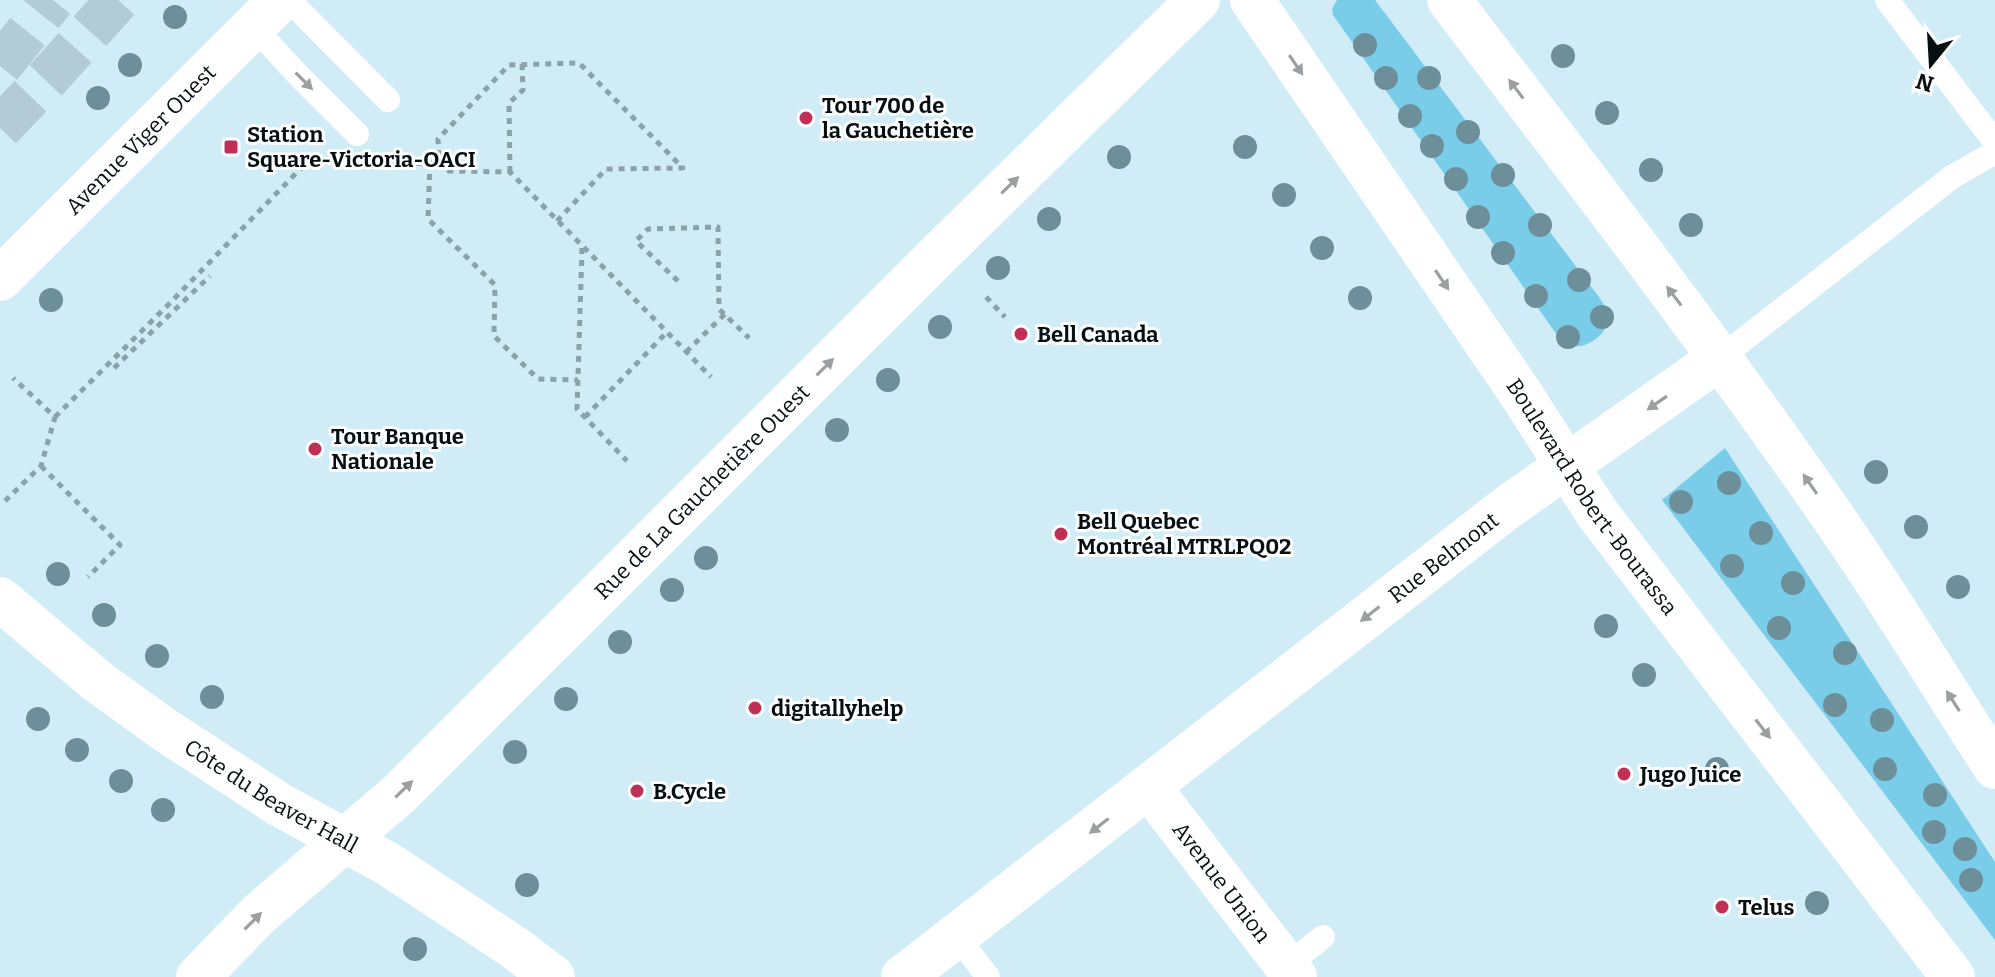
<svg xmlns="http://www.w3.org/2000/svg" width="1995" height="977" viewBox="0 0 1995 977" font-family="Bitter,serif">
	<rect width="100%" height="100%" fill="#d0ecf6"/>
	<g fill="#7acde8">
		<path d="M1337,0H1375L1599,297C1603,304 1610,311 1608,320C1607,335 1584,351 1570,345C1562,341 1557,334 1552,328L1333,15L1332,9Z"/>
		<polygon points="1725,448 1995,862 1995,940 1662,500"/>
	</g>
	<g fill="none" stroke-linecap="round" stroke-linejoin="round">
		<g stroke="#b2cbd4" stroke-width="44" stroke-dasharray="44 22" stroke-linecap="butt">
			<polyline points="0,66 53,0"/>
			<polyline points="0,128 47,79 118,0"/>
		</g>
		<g stroke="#8ca2a9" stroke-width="5" stroke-dasharray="6 6" stroke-linecap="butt">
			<polyline points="430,162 428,219 495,285 494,336 538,379 578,380"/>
			<polyline points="380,164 439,163"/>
			<polyline points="510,172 509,103 523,90 522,64"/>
			<polyline points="557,221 606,169 683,168 579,63 509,65 438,139 439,163 449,171 510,172 711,377"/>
			<polyline points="582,248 577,409 627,461"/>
			<polyline points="678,281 636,241 648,229 718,227 719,309 749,338"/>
			<polyline points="986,297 1005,317"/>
			<polyline points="686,352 725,314"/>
			<polyline points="114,368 210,276"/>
			<polyline points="55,417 170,303 304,165 323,165"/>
			<polyline points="585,417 667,332"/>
			<polyline points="41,466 120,545 88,577"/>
			<polyline points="5,501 41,466 55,417 13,378"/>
		</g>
		<g stroke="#fff" stroke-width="24">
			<polyline points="289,0 388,100"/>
			<polyline points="1887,0 1995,142"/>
			<polyline points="253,26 299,76 357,134"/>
			<polyline points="1720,358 1952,177 1995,152"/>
			<polyline points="957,936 988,977"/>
			<polyline points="1286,966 1323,937"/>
		</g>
		<g stroke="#fff" stroke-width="44">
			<path id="s1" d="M1149,787L1295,977"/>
			<path id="s2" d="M198,977L259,914L399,794L938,255L1198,0"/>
			<path id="s3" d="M903,977L1508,507L1720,358"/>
		</g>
		<g stroke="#fff" stroke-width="44">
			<path id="s4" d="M1252,0L1521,394L1597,513L1953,977"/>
			<path d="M1449,0C1572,161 1696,321 1812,487C1877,578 1934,673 1995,767"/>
			<path id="s5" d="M0,279L280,0"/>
			<path id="s6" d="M0,599L97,681L165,730L280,805L388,864L515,948L553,977"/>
		</g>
	</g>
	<g fill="#6c8f9a">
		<circle cx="175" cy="17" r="12"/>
		<circle cx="1365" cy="45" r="12"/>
		<circle cx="1563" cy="56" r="12"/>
		<circle cx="130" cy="65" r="12"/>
		<circle cx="1386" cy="78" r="12"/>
		<circle cx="1429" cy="78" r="12"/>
		<circle cx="98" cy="98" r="12"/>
		<circle cx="1607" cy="113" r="12"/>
		<circle cx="1410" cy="116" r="12"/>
		<circle cx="1468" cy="132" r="12"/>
		<circle cx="1432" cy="146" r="12"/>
		<circle cx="1245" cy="147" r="12"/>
		<circle cx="1119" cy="157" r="12"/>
		<circle cx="1651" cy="170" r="12"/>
		<circle cx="1503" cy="175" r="12"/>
		<circle cx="1456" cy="179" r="12"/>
		<circle cx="1284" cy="195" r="12"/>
		<circle cx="1478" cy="217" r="12"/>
		<circle cx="1049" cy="219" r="12"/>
		<circle cx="1540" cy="225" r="12"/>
		<circle cx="1691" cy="225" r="12"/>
		<circle cx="1322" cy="248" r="12"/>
		<circle cx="1503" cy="253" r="12"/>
		<circle cx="998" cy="268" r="12"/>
		<circle cx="1579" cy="280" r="12"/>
		<circle cx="1536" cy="296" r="12"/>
		<circle cx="1360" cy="298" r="12"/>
		<circle cx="51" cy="300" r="12"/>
		<circle cx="1602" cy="317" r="12"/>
		<circle cx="940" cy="327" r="12"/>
		<circle cx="1568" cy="337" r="12"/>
		<circle cx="888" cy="380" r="12"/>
		<circle cx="837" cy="430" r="12"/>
		<circle cx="1876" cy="472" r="12"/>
		<circle cx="1729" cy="483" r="12"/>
		<circle cx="1681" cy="502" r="12"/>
		<circle cx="1916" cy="527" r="12"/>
		<circle cx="1761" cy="533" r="12"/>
		<circle cx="706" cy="558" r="12"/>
		<circle cx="1732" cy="566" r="12"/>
		<circle cx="58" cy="574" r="12"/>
		<circle cx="1793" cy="583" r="12"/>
		<circle cx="1958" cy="587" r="12"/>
		<circle cx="672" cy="590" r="12"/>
		<circle cx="104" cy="615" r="12"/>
		<circle cx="1606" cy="626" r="12"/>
		<circle cx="1779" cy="628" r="12"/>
		<circle cx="620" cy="642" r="12"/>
		<circle cx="1845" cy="653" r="12"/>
		<circle cx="157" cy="656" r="12"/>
		<circle cx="1644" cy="675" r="12"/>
		<circle cx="212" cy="697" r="12"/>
		<circle cx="566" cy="699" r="12"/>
		<circle cx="1835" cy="705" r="12"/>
		<circle cx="38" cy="719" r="12"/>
		<circle cx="1882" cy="720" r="12"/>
		<circle cx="77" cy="750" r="12"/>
		<circle cx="515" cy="752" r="12"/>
		<circle cx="1717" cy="769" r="12"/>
		<circle cx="1885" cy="769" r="12"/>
		<circle cx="121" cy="781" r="12"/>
		<circle cx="1935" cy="795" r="12"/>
		<circle cx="163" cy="810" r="12"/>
		<circle cx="1934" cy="832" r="12"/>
		<circle cx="1965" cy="849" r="12"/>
		<circle cx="1971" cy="880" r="12"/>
		<circle cx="527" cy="885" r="12"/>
		<circle cx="1817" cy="903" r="12"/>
		<circle cx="415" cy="949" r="12"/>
	</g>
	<defs><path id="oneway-solid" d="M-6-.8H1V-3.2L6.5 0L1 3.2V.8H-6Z" transform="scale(2)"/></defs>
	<g fill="#9b9fa1">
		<use href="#oneway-solid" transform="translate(1296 65) rotate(56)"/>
		<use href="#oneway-solid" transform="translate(304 81) rotate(45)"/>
		<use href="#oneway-solid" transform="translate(1516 89) rotate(-127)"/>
		<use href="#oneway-solid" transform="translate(1010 185) rotate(-44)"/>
		<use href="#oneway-solid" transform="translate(1442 280) rotate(56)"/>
		<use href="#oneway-solid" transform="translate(1674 296) rotate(-127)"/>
		<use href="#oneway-solid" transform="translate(825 367) rotate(-45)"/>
		<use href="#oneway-solid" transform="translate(1657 403) rotate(145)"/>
		<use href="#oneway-solid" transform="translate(1810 484) rotate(-125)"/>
		<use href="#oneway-solid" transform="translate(1370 614) rotate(142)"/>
		<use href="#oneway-solid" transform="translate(1953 701) rotate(-123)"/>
		<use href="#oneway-solid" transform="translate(1763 729) rotate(52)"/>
		<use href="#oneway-solid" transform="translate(404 789) rotate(-44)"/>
		<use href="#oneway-solid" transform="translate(1099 826) rotate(142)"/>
		<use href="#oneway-solid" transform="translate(253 921) rotate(-45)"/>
	</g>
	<g fill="#c03056" stroke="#fff" stroke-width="3">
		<circle cx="806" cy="118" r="8"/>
		<rect x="223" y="139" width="16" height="16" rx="4"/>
		<circle cx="1021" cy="334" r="8"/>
		<circle cx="315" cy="449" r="8"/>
		<circle cx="1061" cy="534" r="8"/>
		<circle cx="755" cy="708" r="8"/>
		<circle cx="1624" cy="774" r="8"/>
		<circle cx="637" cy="791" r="8"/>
		<circle cx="1722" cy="907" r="8"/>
	</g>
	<g text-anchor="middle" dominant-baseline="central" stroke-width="6" stroke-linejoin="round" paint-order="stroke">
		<g font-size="22" font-weight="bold" fill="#061013" stroke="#fff" text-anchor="start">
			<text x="822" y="105">Tour 700 de<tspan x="822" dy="25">la Gauchetière</tspan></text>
			<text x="247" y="134">Station<tspan x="247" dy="25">Square-Victoria-OACI</tspan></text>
			<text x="1037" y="334">Bell Canada</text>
			<text x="331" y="436">Tour Banque<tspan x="331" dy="25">Nationale</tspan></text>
			<text x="1077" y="521">Bell Quebec<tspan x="1077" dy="25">Montréal MTRLPQ02</tspan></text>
			<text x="771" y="708">digitallyhelp</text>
			<text x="1640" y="774">Jugo Juice</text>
			<text x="653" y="791">B.Cycle</text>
			<text x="1738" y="907">Telus</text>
		</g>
		<g font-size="22" fill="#061013" stroke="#fff">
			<text stroke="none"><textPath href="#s5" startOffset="198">Avenue Viger Ouest</textPath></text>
			<text stroke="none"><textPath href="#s2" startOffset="700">Rue de La Gauchetière Ouest</textPath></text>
			<text stroke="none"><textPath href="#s4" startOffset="602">Boulevard Robert-Bourassa</textPath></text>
			<text stroke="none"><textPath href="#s3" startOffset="684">Rue Belmont</textPath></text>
			<text stroke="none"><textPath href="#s6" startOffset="336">Côte du Beaver Hall</textPath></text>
			<text stroke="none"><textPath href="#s1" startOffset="120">Avenue Union</textPath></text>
		</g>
	</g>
	<g transform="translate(1931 64) rotate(198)" stroke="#ffffff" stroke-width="6" paint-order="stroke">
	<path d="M0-6L14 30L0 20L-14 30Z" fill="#061013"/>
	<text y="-12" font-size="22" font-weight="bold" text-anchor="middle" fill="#061013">N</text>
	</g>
</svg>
